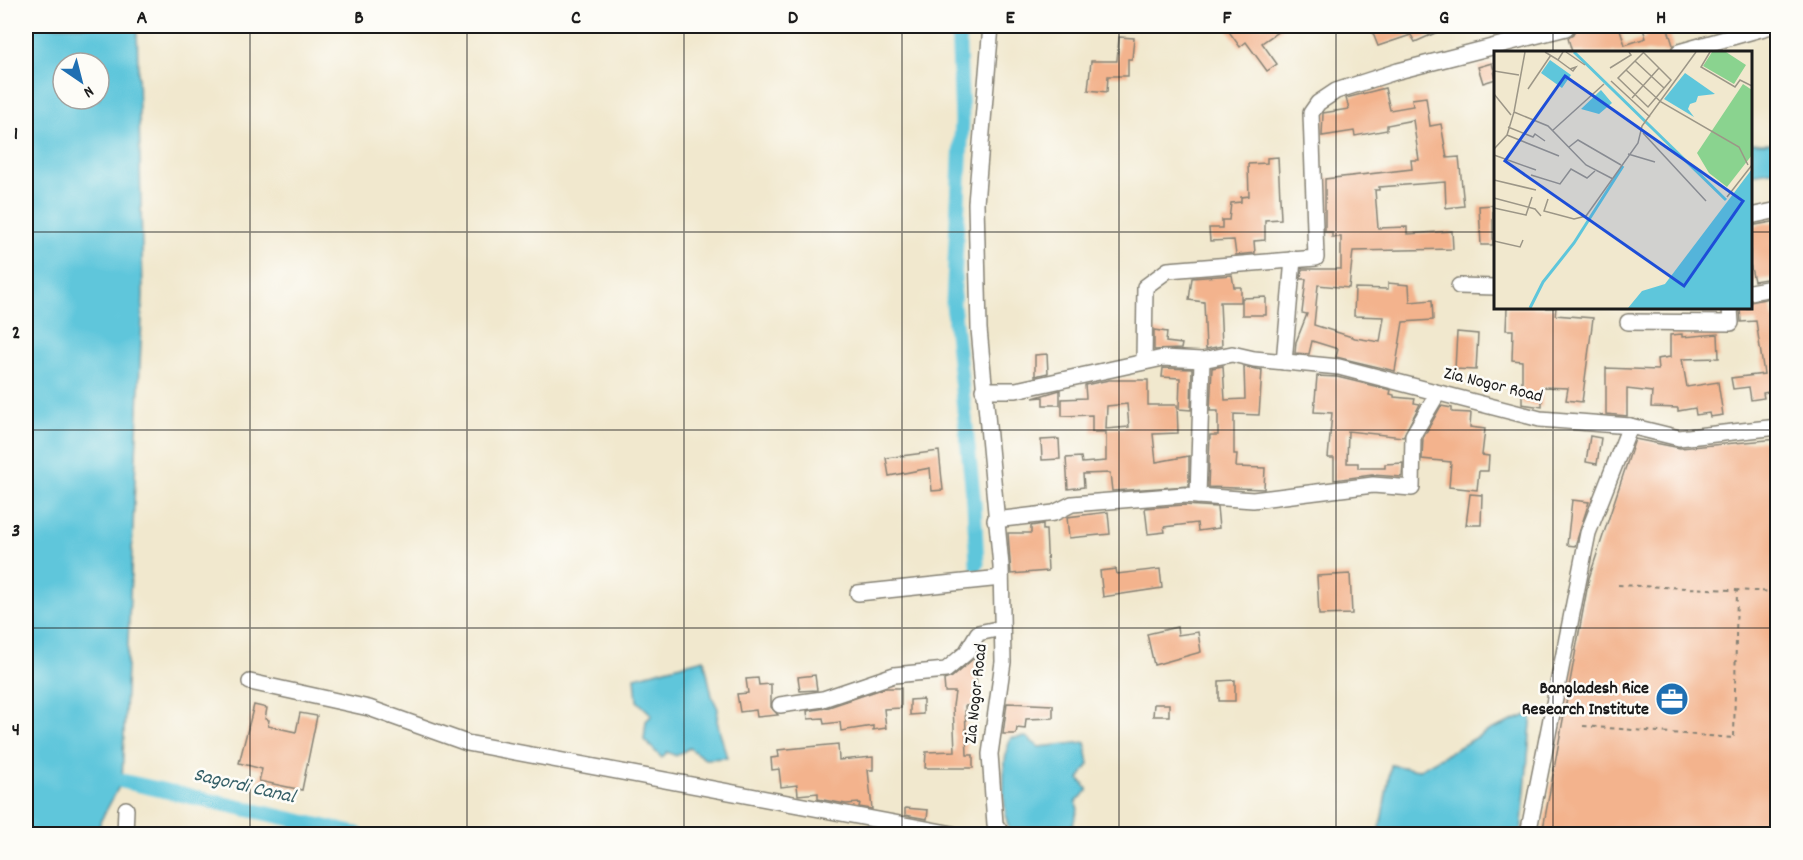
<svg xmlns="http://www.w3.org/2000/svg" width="1803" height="860" viewBox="0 0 1803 860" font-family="Dekko,sans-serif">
	<rect width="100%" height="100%" fill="#fdfcf7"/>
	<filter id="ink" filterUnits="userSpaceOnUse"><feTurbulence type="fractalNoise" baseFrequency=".0167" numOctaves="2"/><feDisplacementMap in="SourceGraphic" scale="12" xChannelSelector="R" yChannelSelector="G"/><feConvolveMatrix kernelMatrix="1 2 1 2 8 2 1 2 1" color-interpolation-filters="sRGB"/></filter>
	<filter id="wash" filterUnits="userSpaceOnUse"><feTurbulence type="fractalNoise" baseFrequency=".008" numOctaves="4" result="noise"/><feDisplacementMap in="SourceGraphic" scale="24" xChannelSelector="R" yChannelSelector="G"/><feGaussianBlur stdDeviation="1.35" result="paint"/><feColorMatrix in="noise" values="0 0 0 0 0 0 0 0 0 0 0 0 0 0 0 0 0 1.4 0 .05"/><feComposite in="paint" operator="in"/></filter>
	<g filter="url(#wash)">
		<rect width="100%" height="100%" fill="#f1e8ce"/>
		<g fill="#5ec6db" stroke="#3d717c" stroke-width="1.5" fill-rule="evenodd">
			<path d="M26,26H137L143,295L122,781L100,822V834H26ZM63,63H99V99H63Z"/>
			<polygon points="1751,143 1776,143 1777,170 1751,174"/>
			<polygon points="704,659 712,696 718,709 717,721 727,758 705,759 689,748 676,756 667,752 662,758 644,740 646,721 652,715 637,701 635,677"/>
			<polygon points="1532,713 1521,834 1379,834 1391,765 1418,770 1490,730"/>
			<path d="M1026,737L1039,747L1085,742L1089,764L1079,779L1088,790L1076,802L1078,810L1069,834L1010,832C1002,810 1001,759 1011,738Z"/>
		</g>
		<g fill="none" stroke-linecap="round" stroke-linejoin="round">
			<g stroke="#5ec6db" stroke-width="15">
				<polyline points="958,26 962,120 953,304 974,504 977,564"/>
				<polyline points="122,781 357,834"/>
			</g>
		</g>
		<g id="blocks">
			<g fill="#f3b38d" fill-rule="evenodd">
				<polygon points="1225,26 1286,26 1262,43 1277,64 1267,71 1246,42 1240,47"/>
				<polygon points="1387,26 1451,26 1415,42 1411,35 1378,46 1372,31"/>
				<polygon points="1576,26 1619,26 1625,45 1646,38 1642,26 1667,26 1673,45 1670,52 1572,52 1568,38 1573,35"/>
				<polygon points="1119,37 1134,38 1132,59 1128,59 1128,76 1108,76 1107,92 1088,90 1091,61 1117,61"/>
				<polygon points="1492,63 1496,79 1483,83 1478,67"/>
				<polygon points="1385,88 1390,110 1413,106 1412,99 1426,97 1430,126 1441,124 1447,158 1459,157 1464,206 1446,208 1445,182 1379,187 1379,190 1375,190 1378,228 1407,227 1407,234 1452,231 1453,249 1353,251 1349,288 1318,285 1314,325 1355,338 1380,342 1384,317 1354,316 1355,288 1388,289 1388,283 1409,285 1410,302 1432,300 1433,320 1403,322 1395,371 1336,357 1338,349 1312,341 1309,354 1295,353 1296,342 1307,314 1302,313 1306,279 1301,279 1302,269 1341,269 1341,237 1332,237 1332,232 1325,232 1325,179 1412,169 1411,160 1419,160 1413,120 1387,125 1387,130 1355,136 1354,131 1322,136 1323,113 1349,109 1346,98"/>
				<polygon points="1278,157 1281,219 1265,220 1265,240 1254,241 1255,253 1236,255 1234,240 1210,241 1209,228 1222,228 1222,220 1229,220 1231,203 1241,202 1241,197 1249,196 1248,164 1267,163 1267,158"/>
				<polygon points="1493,205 1493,245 1481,245 1479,206"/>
				<polygon points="1778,221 1778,243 1775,244 1778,277 1754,281 1750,264 1750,226"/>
				<polygon points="1232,275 1234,287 1241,287 1241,302 1220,302 1222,346 1206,349 1204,302 1189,300 1192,278"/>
				<polygon points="1266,297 1266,315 1242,315 1242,298"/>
				<polygon points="1770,298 1773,319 1778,319 1778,368 1774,369 1778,390 1763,393 1764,398 1751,400 1749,387 1733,389 1731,378 1764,374 1756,321 1741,322 1740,308 1750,308 1750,302"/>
				<polygon points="1507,308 1556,308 1555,315 1593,318 1582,402 1566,400 1568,388 1542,387 1542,407 1522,404 1522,361 1512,360 1513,330 1506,330"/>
				<polygon points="1154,330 1167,332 1166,342 1182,344 1181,349 1154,350"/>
				<polygon points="1457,332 1478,334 1476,370 1455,369"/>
				<polygon points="1682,334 1682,337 1718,334 1719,358 1682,359 1687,387 1718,382 1723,415 1710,417 1709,413 1696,415 1695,408 1678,411 1678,408 1651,407 1652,392 1627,389 1627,416 1606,414 1606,368 1658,370 1657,359 1670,357 1670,335"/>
				<polygon points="1047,354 1048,373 1035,376 1035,355"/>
				<polygon points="1223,366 1225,400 1245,399 1244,367 1262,370 1259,415 1234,414 1234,454 1237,454 1236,467 1265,468 1264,489 1208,487 1210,435 1218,435 1218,411 1210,411 1212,368"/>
				<polygon points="1163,368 1192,369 1191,410 1179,409 1180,378 1162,377"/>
				<polygon points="1317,376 1337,377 1391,390 1390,394 1394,395 1394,397 1415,399 1414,403 1420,404 1403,437 1348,431 1347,463 1358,463 1358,468 1385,468 1385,464 1403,463 1402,477 1372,475 1334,480 1334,458 1328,458 1332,413 1314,412"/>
				<path d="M1109,380H1148V405H1177L1178,433L1153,434L1156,462L1189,456V486L1112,491L1110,473L1083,474L1084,487L1068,489L1066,458L1081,457L1082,463L1106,461V432H1092V415L1062,416V399L1086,398L1085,385ZM1127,404L1129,427L1106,429L1107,406Z"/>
				<polygon points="1060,390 1060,405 1043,405 1043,397 1033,398"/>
				<polygon points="1441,406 1452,408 1452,412 1471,413 1470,427 1485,429 1482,455 1489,456 1488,471 1479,471 1477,490 1449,487 1451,462 1422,459 1423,438"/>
				<polygon points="1590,436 1601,438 1597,464 1586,462"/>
				<polygon points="1059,439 1060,459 1042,460 1041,440"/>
				<polygon points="1635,439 1680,448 1778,439 1778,834 1542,834 1589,578"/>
				<polygon points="939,451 943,490 932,491 930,468 889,476 886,458"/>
				<polygon points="1470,494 1482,495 1481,525 1466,525"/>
				<polygon points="1572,500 1589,502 1575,546 1567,545"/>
				<polygon points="1184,505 1217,507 1219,528 1198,531 1197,523 1164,527 1165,532 1148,534 1145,508"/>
				<polygon points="1108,512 1110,534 1069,538 1067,517"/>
				<polygon points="1043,524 1043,530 1046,530 1048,571 1011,574 1008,533 1031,533 1031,526"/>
				<polygon points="1116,569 1117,574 1160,569 1162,588 1103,597 1100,571"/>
				<polygon points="1350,574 1352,614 1319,615 1317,576"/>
				<polygon points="1177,627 1178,635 1198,632 1201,652 1154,665 1147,634"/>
				<polygon points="973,659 976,659 977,705 965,706 967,755 973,755 973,768 925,768 926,752 955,751 953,706 955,692 945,692 944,680 952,677"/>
				<polygon points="815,675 817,690 800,691 798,677"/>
				<polygon points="758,678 759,685 771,684 771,707 778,715 757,717 756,710 740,712 737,694 748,693 746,679"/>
				<polygon points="1235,680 1235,701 1219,701 1219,681"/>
				<polygon points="885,688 901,688 901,708 884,709 886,728 873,730 873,726 841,731 840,722 824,724 823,718 808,719 807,711 826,708"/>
				<polygon points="923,699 923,714 910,715 910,700"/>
				<polygon points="1007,703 1053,705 1053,718 1026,719 1025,729 1017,728 1016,734 1003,734"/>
				<polygon points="1154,704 1169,704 1169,716 1153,716"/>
				<polygon points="254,705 267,708 265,719 269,720 268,726 296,732 300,713 317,716 302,790 259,781 262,769 239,763"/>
				<polygon points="838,744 839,760 873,757 873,770 868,770 872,809 859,807 860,803 846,804 818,799 818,793 798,795 797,785 781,787 779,769 772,770 771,758 779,757 778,750"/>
				<polygon points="905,808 928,810 927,819 905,815"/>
			</g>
		</g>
	</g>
	<g filter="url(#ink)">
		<use href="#blocks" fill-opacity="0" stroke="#868275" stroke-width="1.5"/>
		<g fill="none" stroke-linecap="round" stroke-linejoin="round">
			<g stroke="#868275" stroke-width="18">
				<g id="minor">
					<polyline points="991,26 976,203 979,329 1001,566 1003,662 990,754 995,824 1002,834"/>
					<polyline points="1679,52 1771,26"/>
					<polyline points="1750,216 1778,210"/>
					<polyline points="1459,286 1496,287"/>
					<polyline points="1750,292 1778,287"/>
					<polyline points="1628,322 1731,323 1730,308"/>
					<polyline points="1144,361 1145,287 1168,270 1316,258 1311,113 1318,103 1336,91 1398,71 1566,28"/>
					<polyline points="1284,362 1293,259"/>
					<polyline points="983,390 1016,390 1163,358 1202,360 1232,354 1254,359 1339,367 1540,419 1630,426 1679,438 1778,427"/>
					<polyline points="1198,496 1202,360"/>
					<polyline points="995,520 1054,513 1072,504 1184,495 1253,500 1373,485 1412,488 1413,435 1438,393"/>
					<polyline points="858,593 1001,578"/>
					<polyline points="250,682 369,708 467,743 953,834"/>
					<polyline points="780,705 823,699 894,675 946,670 966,653 978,633 1002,628"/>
					<polyline points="125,834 126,809"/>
					<polyline points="1528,834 1588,533 1630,426"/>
				</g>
			</g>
			<g stroke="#868275" stroke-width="2" stroke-dasharray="4.5 4.5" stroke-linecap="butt">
				<polyline points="1618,585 1778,592"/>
				<polyline points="1583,726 1734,738 1737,590"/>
			</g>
			<use href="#minor" stroke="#fff" stroke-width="15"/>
		</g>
	</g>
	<path fill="none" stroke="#1c1c1c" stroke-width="1.5" stroke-opacity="0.55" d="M250,26V834M467,26V834M684,26V834M902,26V834M1119,26V834M1336,26V834M1553,26V52M26,232H1496M1750,232H1778M1553,308V834M26,430H1778M26,628H1778"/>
	<defs>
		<g id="office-disc" transform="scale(1.725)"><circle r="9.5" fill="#1f6fb2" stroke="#fdfcf7"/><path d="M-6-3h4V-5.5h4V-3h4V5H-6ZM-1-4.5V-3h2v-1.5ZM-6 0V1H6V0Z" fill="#fff"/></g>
	</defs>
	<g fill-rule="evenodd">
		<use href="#office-disc" x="1672" y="699"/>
	</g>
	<g text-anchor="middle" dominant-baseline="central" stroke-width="5" stroke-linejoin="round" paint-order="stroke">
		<g font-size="18" fill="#1c1c1c" stroke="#fdfcf7">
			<text transform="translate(1493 386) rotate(14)">Zia Nogor Road</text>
			<text transform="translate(977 694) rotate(-84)">Zia Nogor Road</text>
		</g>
		<g font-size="18" font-weight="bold" fill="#1c1c1c" stroke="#fdfcf7" text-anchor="end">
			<text x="1649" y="689">Bangladesh Rice<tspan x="1649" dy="21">Research Institute</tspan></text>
		</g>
		<g font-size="20" font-style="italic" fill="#366068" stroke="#fdfcf7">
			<text transform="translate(244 787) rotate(13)">Sagordi Canal</text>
		</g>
	</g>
	<g transform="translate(1494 51)">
		<rect width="258" height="258" fill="#f1e8ce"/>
		<path d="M218,1H232L252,14L240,33L209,15ZM249,33L258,39V104L233,136L215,122L203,102Z" fill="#8ad38f"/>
		<path d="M56,9L77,24L68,37L47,22ZM191,22L221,43L204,45L202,51L196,53L194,58L200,66L170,48ZM107,39L118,52L105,63L87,58ZM258,118V257H134L148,240L171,233Z" fill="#5ec6db"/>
		<path fill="none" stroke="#5ec6db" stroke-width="3" d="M80,1L232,149M36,257L49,231L80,192L129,115M225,257L258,217"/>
		<path fill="none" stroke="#9c9687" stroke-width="1.5" d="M51,1L64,9L69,1M72,1L91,14M149,1L177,29L154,56L124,27L150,1M216,1L207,16L241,36L246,29L258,35M64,9L79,20L82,16L76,18M141,10L170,37M116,17L137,4L135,1M132,19L167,51L245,96L254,114M0,20L25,24M117,30L156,66M34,38L57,4M0,43L17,64M138,47L165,17M20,61L54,75L92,114L119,128M14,76L39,86L41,83L51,90M58,80L110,33M149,82L212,150M13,84L65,105M75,96L84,89L127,114M0,98L13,84L20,61L31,1M134,103L161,111M0,104L42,119M37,124L66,133L77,118L93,127L101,120M0,129L42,139M233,146L258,114M0,147L41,158L47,165M54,148L50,160L80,168L92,165L144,92L148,75L202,1M0,157L32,164L38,146M0,190L26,196L29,189"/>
		<path fill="#1d4ed8" fill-opacity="0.15" stroke="#1d4ed8" stroke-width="3" d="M71,25L249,150L190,235L11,110Z"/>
		<rect width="258" height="258" fill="none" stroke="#1c1c1c" stroke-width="3"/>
	</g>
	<rect width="1803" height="860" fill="none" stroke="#fdfcf7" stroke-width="66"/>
	<g transform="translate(81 81) rotate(145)"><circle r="28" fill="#fdfcf7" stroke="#a3a29f" stroke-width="1.5"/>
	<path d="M0-4.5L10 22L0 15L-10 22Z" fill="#1f6fb2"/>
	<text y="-9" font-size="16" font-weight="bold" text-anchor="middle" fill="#1c1c1c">N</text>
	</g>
	<rect x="33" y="33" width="1737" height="794" fill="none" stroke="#1c1c1c" stroke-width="2"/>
	<g font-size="20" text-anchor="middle" font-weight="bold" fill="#1c1c1c">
		<text x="142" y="23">A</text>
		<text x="359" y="23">B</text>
		<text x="576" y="23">C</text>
		<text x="793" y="23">D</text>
		<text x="1010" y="23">E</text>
		<text x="1227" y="23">F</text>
		<text x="1444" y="23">G</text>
		<text x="1661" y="23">H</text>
		<text x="16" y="139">1</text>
		<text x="16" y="338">2</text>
		<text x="16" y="536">3</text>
		<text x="16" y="735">4</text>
	</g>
</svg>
